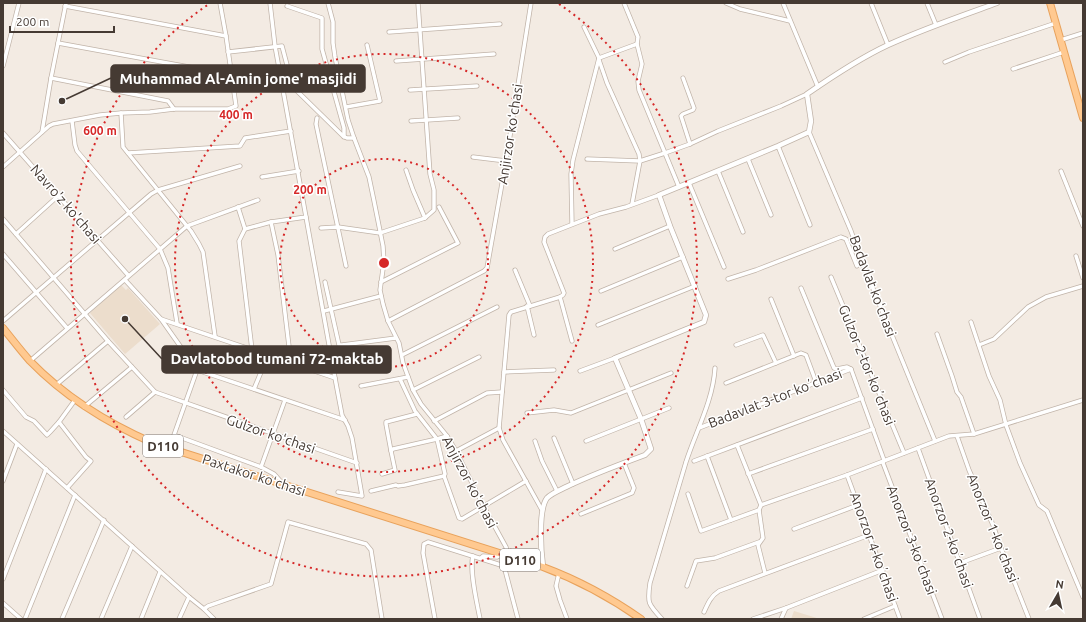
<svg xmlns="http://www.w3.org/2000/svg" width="1086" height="622" viewBox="0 0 1086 622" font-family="Ubuntu,sans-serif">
	<rect width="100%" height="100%" fill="#f3ebe3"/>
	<g fill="#ecddcc">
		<polygon points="121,285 126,290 128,288 160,324 125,354 90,313"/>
		<polygon points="794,611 820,619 791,619"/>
	</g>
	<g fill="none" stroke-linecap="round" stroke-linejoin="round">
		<g stroke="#c1b4a9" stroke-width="5">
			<g id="minor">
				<polyline points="270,3 275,46 306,217 271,222"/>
				<polyline points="328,3 333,22 333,43 335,57 348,120 354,138 369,177 374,201 383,246 384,262 380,290 383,304 388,321 399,343 403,363 413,390 421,404 447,436 456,451 484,507 506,547 508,556"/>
				<polyline points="418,3 430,174 434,190 434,210 425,218"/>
				<polyline points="624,3 638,37 637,44"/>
				<polyline points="726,3 740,9 790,21"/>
				<polyline points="783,3 818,87"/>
				<polyline points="871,3 888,45"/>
				<polyline points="927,3 936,25"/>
				<polyline points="65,6 226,36"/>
				<polyline points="287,6 322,18 322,49 344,128 344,137"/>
				<polyline points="584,27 599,58"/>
				<polyline points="389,32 500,24"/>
				<polyline points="1061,40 1083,33"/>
				<polyline points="58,43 200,69 232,72"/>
				<polyline points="228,52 282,46 287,65 296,90 343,136 347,138 354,138"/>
				<polyline points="599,60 607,83 639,154 640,161 632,204"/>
				<polyline points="396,61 494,54"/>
				<polyline points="945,62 969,52 1056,23"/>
				<polyline points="3,66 19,3"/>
				<polyline points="1013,69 1064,52"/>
				<polyline points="51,78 168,101 174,109"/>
				<polyline points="683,78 694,108 693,110 683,114 681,116 690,144"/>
				<polyline points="410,90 477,86"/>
				<polyline points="346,107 380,101 367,45"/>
				<polyline points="121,113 123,147 191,231 199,244 203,252 215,336"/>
				<polyline points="317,118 316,124 346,266"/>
				<polyline points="72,121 75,145 77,151 160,249 168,268 177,323"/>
				<polyline points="411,121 458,118"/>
				<polyline points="42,132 51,78 66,3"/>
				<polyline points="809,132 851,231 863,264 935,441"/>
				<polyline points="3,133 128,275"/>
				<polyline points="778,146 810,225"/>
				<polyline points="128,153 240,146 245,138 291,131"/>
				<polyline points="473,157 506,161"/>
				<polyline points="587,159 640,161 665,153 679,187"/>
				<polyline points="748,159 771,215"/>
				<polyline points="3,167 49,126 53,124 100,115 121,113 150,112 174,109 228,109 236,106 226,36 220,3"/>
				<polyline points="718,171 743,232"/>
				<polyline points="1061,171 1083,226"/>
				<polyline points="262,177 299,171"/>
				<polyline points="689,183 724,267"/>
				<polyline points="238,207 245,229 239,241 252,350"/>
				<polyline points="306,217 335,378"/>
				<polyline points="3,219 108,341 155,392 357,463"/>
				<polyline points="572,224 571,174 573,160 599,58 637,44 642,64 638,81 639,90 665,153 690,144 718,131 781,106 807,94"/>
				<polyline points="321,228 338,227 380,233 425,218 413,190 406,170"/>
				<polyline points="245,229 271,222 278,255 291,363"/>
				<polyline points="16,234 58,196"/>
				<polyline points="615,249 670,226"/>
				<polyline points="3,254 67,328"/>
				<polyline points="1076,256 1083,278"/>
				<polyline points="515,270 530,306"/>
				<polyline points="831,277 904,453"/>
				<polyline points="728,279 756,270 841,237 846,239 857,266"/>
				<polyline points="125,280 161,319 197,370"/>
				<polyline points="325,282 339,345 342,345 396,338"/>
				<polyline points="381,282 458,243 439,207"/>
				<polyline points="801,288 834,368 837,369 847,367 851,369 884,460 883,463 942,619"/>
				<polyline points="601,291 683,257"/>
				<polyline points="771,299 794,356"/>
				<polyline points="527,306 534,335"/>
				<polyline points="324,311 381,296"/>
				<polyline points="161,319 335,378 342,415 348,426 352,438 362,496 338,492"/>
				<polyline points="3,321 151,194 158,190 240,166"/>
				<polyline points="388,321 484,271 487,268 506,161 531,3"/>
				<polyline points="971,322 989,376 1000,400 1006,425 1020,463 1039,505 1047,511 1083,597"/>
				<polyline points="598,325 695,286"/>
				<polyline points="937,334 952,376 957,392 961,397 974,434"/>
				<polyline points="572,341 560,297 563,295 564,293 544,242 545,237 548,234 599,214 626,207 659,195"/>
				<polyline points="736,345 763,335 776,363"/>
				<polyline points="979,345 994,339 1028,307 1046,297 1083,286"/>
				<polyline points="402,355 497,307"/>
				<polyline points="30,361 187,226 258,200"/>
				<polyline points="197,370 174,435 261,467 274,474 282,483"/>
				<polyline points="197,370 345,420"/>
				<polyline points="580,371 615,358"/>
				<polyline points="504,372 554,370"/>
				<polyline points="400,379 415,411 437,439 445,474 444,476 459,518 462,519 526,481"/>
				<polyline points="726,383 801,353 806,355 816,382"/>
				<polyline points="56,385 108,341"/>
				<polyline points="361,386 408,377"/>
				<polyline points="254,389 268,355"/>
				<polyline points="3,390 26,417 34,421 47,435 50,432 59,422"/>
				<polyline points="413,390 479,357"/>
				<polyline points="84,407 132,367"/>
				<polyline points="527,413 554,410 571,413 671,373"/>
				<polyline points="126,417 155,392"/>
				<polyline points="434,421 487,393 502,392"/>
				<polyline points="699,428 851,369"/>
				<polyline points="3,431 189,597 204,609"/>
				<polyline points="957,436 969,470 993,525 1001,548 1029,619"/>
				<polyline points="554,438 573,484"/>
				<polyline points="535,441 542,461 557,491"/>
				<polyline points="586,441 669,408"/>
				<polyline points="737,445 761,505 759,510 763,538 758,545 765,573"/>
				<polyline points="918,448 980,619"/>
				<polyline points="391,451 386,424 386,422 417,414"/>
				<polyline points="456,451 499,428"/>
				<polyline points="707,456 731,520"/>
				<polyline points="694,461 862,398"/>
				<polyline points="261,467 285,400"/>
				<polyline points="382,474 395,470 391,451 393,449 437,439 447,436"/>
				<polyline points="748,474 873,429"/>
				<polyline points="847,475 900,619"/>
				<polyline points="3,481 17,444"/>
				<polyline points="67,488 91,461 86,457 59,422 75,400"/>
				<polyline points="371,491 396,485 398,486 405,485 444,476"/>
				<polyline points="688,494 701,531 759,510"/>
				<polyline points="761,505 847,475 949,436 974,434 1083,400"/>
				<polyline points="542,510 503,440 499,428 500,417 509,315 511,312 560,297"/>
				<polyline points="581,514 632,493 634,488 624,463"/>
				<polyline points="794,529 858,505"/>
				<path d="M473,556C469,570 477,603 480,619"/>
				<polyline points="481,558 483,556 497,557 503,554"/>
				<polyline points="960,563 1001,548"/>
				<polyline points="559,573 556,586 560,600 567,619"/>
				<polyline points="3,579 46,469"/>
				<polyline points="687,586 696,561 715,558 759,542"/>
				<polyline points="3,603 21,619"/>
				<path d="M704,612C708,603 711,596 719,591L869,535"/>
				<polyline points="25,619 75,495"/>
				<polyline points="62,619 104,520"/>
				<polyline points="101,619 132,546"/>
				<polyline points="141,619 160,572"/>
				<polyline points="179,619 189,597"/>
				<polyline points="214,619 204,609 208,606 271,584 288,522 366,544 371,550 382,619"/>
				<polyline points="435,619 423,553 424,544 428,542 504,566 518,619"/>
				<path d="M662,619C648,604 647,603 650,583C662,542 674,502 686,462C696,431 713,401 715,368"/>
				<polyline points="753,619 786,608 883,570"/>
				<polyline points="781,619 786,608"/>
				<polyline points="864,619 895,606"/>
			</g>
		</g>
		<g stroke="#c1b4a9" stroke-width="6">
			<path id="tertiary" d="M543,567C541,552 538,510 547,498C552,493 560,490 566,487C591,475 618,465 645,455L651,449L641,419L615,358L704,322L706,315L670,226L659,195L778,146L809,132L811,121L807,94C833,76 860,58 888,45C923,29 961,16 997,3"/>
		</g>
		<g stroke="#e8a25c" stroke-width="8">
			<g id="primary">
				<polyline points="1050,3 1083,118"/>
				<path d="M3,328C12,339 21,351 30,361C65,397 107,423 153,443L543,567C578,580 611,598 641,619"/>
			</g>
		</g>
		<use href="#minor" stroke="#fff" stroke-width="3.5"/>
		<use href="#tertiary" stroke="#fff" stroke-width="4.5"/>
		<use href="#primary" stroke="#ffc990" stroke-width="6"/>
	</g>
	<g fill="none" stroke="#d62828" stroke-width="2" stroke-dasharray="2 4">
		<circle cx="384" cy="263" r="104"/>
		<circle cx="384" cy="263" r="209"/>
		<path d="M559 4A313 313 0 1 1 209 4"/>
	</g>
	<g text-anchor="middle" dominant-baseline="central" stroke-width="3" stroke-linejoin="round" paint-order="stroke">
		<g fill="#fff" stroke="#7d7570" stroke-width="1">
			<rect x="143" y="435" width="40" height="22" rx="3"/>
			<rect x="500" y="549" width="40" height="22" rx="3"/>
		</g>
		<g font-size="13" font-weight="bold" fill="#453a33">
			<text x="163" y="446">D110</text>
			<text x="520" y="560">D110</text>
		</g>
		<g font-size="14" fill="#453a33" stroke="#fff">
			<text transform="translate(510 134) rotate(-81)">Anjirzor koʻchasi</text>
			<text transform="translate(66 204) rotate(49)">Navro'z ko'chasi</text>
			<text transform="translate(873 286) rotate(69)">Badavlat koʻchasi</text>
			<text transform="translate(867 365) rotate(68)">Gulzor 2-tor koʼchasi</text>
			<text transform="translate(775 398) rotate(-21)">Badavlat 3-tor koʼchasi</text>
			<text transform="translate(271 434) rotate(19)">Gulzor koʻchasi</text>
			<text transform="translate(254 475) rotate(18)">Paxtakor koʻchasi</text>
			<text transform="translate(470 482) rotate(62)">Anjirzor koʻchasi</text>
			<text transform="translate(993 528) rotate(68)">Аnorzor 1-koʼchasi</text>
			<text transform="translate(949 533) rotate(70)">Аnorzor 2-koʼchasi</text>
			<text transform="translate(912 540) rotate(69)">Аnorzor 3-koʼchasi</text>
			<text transform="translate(874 547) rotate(70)">Аnorzor 4-koʼchasi</text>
		</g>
	</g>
	<circle cx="384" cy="263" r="6" fill="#d62828" stroke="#fff" stroke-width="2"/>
	<g font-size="12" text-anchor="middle" font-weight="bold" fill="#d62828" stroke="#fff" stroke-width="3" stroke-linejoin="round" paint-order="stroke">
		<text x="236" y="119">400 m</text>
		<text x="100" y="135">600 m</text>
		<text x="310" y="194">200 m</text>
	</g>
	<path fill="none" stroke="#453a33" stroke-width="1.5" d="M62 101L111 78M125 319L162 359"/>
	<g fill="#453a33" stroke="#fff" stroke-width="1.5">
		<circle cx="62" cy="101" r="4"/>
		<circle cx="125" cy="319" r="4"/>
	</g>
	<g fill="#453a33" stroke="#453a33" stroke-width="1.5">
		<rect x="111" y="65" width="254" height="27" rx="4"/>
		<rect x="162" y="346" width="229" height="27" rx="4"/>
	</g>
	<g font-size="15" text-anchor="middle" font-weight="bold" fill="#fff">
		<text x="238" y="84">Muhammad Al-Amin jome' masjidi</text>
		<text x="277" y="364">Davlatobod tumani 72-maktab</text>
	</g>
	<rect width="1086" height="622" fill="none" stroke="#453a33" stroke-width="8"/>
	<g transform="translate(1058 594) rotate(9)" stroke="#ffffff" stroke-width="3" paint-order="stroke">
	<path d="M0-3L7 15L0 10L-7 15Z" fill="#453a33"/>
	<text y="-6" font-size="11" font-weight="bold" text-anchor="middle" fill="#453a33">N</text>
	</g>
	<path d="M10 26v6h104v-6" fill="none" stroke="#453a33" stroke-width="2"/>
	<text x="16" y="26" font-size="12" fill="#453a33" stroke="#ffffff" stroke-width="3" paint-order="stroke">200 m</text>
</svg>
